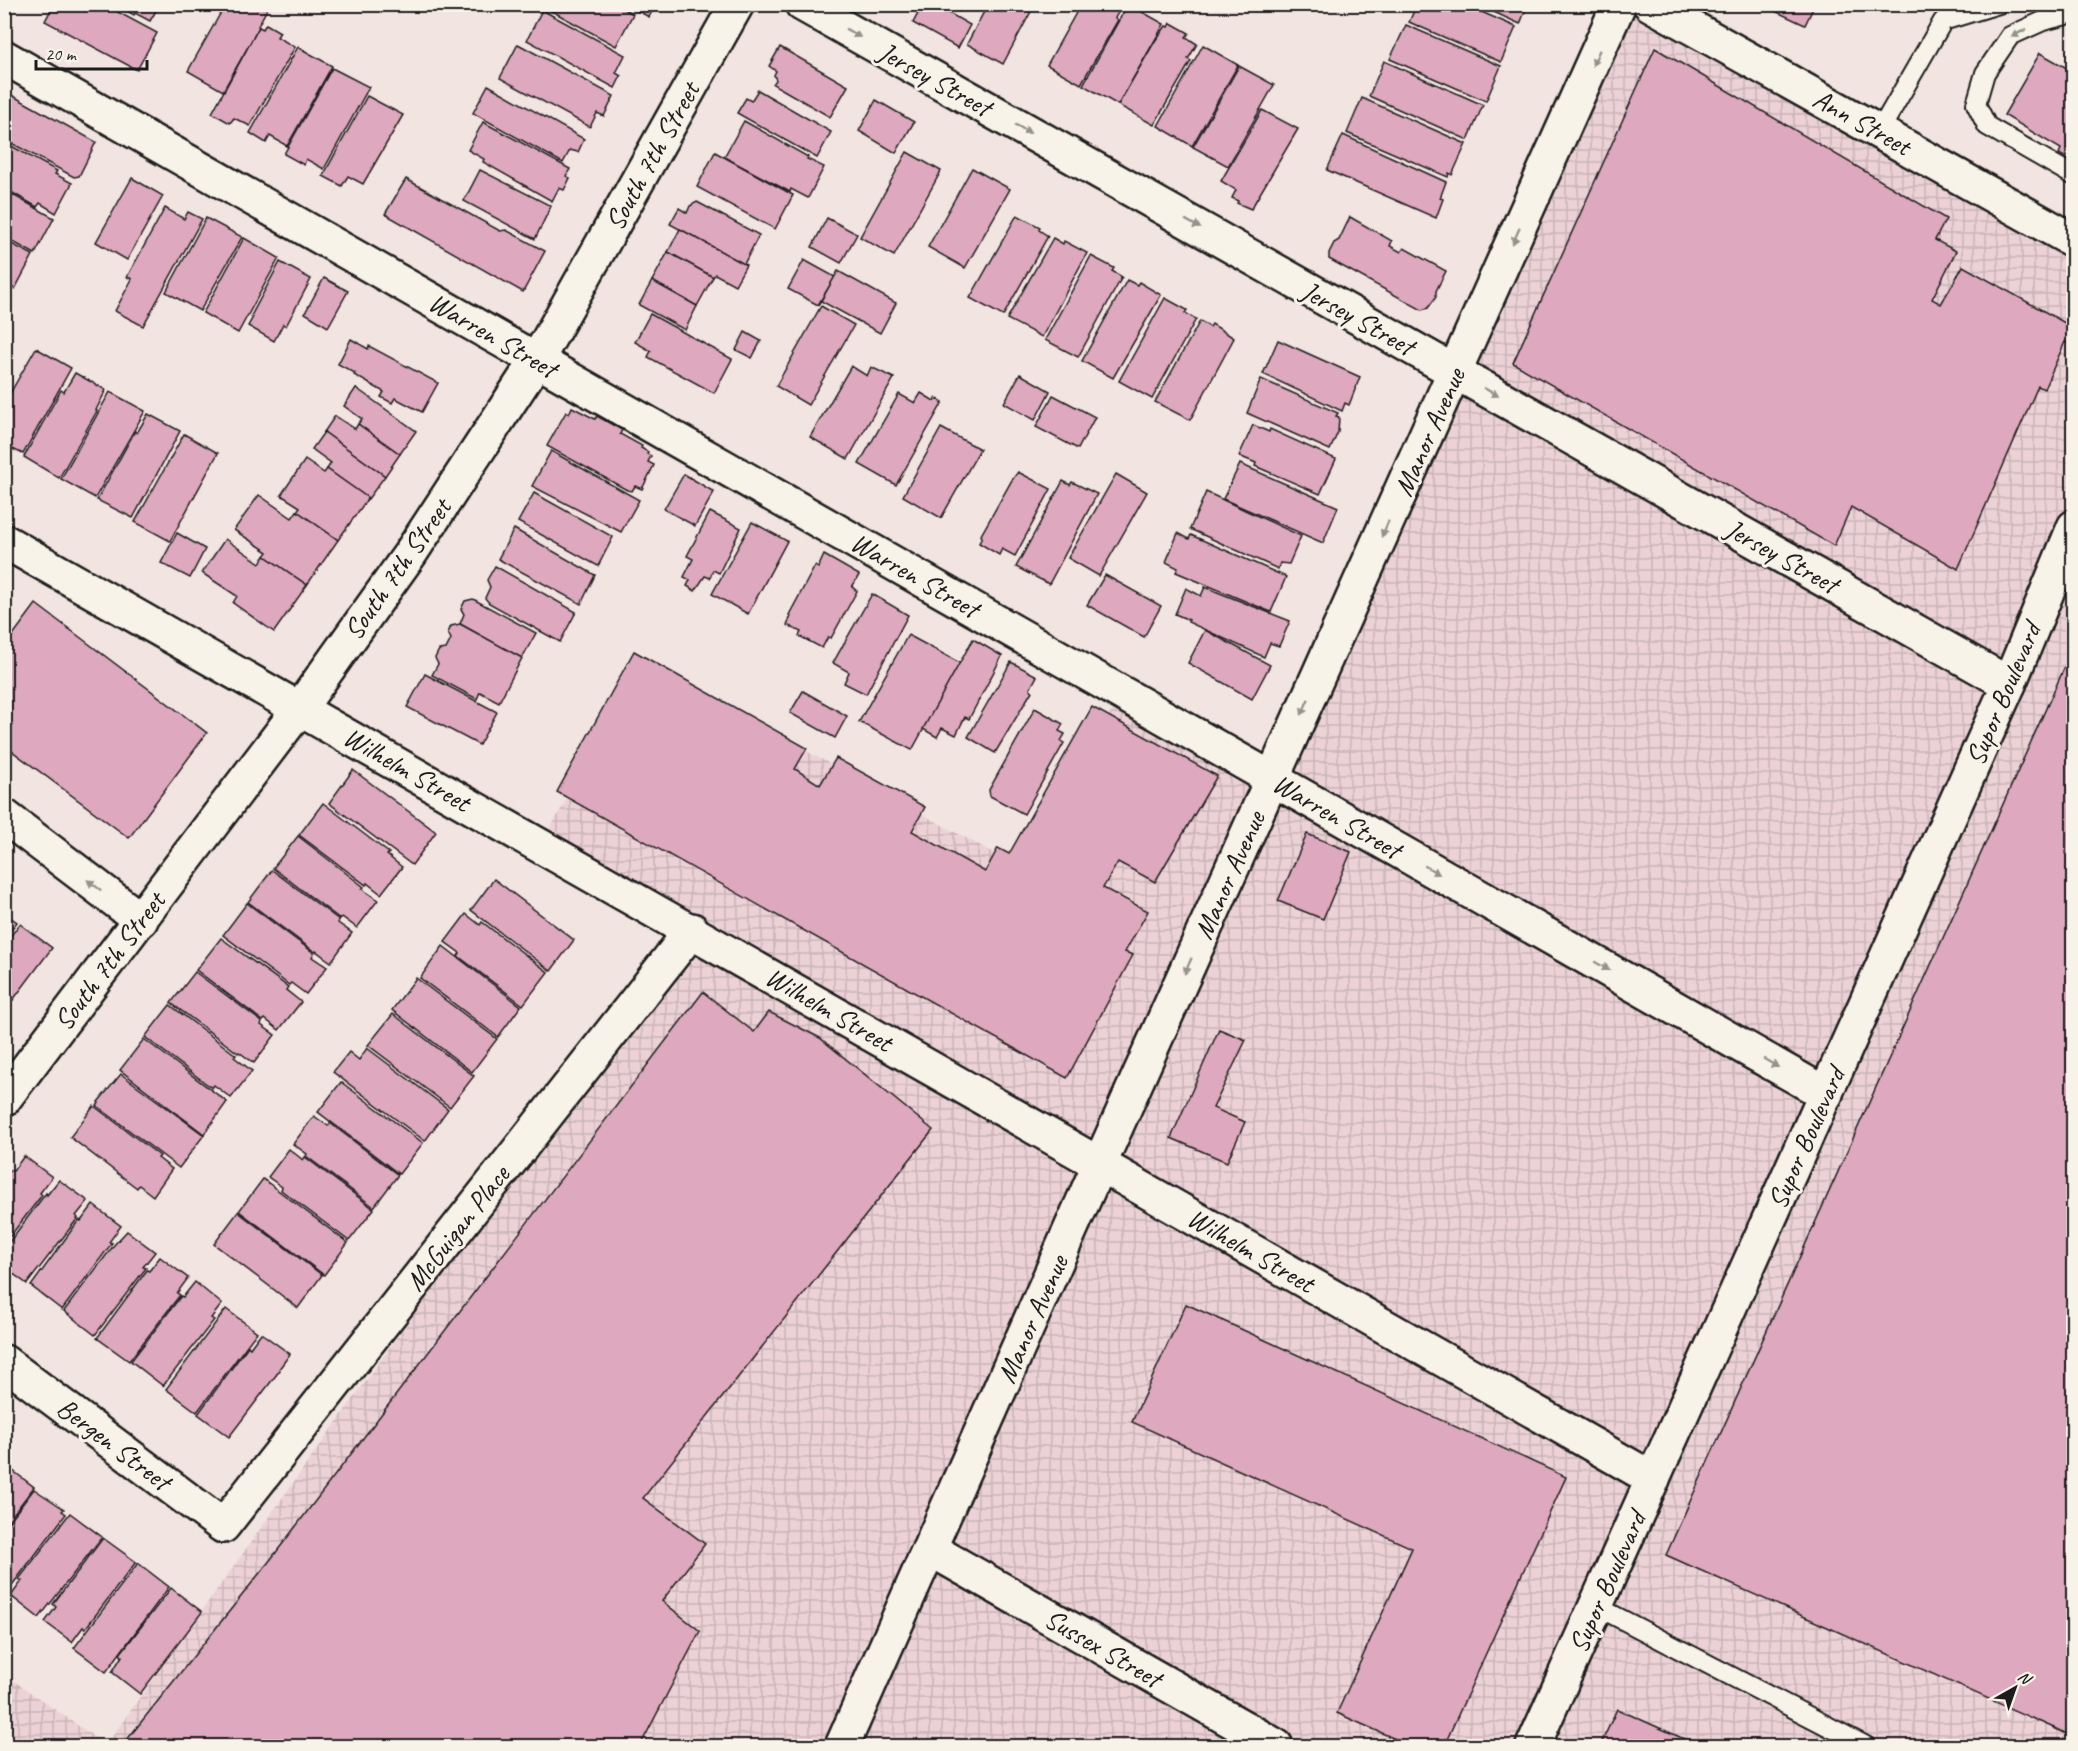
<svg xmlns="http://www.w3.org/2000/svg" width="2078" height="1751" viewBox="0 0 2078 1751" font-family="Caveat,sans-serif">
	<defs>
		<pattern id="industrial-grid" width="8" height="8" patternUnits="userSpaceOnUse" patternTransform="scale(1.5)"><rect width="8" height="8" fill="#ecd2d6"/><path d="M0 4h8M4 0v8" fill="none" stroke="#cab4b7"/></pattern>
	</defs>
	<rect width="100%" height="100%" fill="#f2e4e0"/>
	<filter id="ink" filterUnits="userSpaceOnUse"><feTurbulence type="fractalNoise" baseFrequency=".0167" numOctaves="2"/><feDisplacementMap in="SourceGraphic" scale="12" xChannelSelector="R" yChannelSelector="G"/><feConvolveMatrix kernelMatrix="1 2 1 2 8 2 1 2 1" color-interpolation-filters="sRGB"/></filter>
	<g filter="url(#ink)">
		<polygon fill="url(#industrial-grid)" points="1636,5 2073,244 2073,1746 5,1746 4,1674 106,1745 695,920 544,839 645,663 1023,869 1126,686 1288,773"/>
		<g fill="#dea8be" stroke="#1c1c1c" stroke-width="1.5">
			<polygon points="54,4 103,4 157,33 137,70 45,21"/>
			<polygon points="114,4 160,4 150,21 135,13 134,15"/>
			<polygon points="230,4 263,4 268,7 258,26 259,27 223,91 188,71 224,7 227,9"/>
			<polygon points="539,4 616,4 633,14 616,46"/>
			<polygon points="625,4 656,4 649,17"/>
			<polygon points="923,4 933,4 970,25 958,48 913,23"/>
			<polygon points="988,4 1035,4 1003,64 967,44"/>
			<polygon points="1081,4 1123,4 1115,18 1118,20 1081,84 1047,65"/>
			<polygon points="1128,4 1164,24 1118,105 1083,85"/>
			<polygon points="1417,4 1463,4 1516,27 1501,62 1409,22"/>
			<polygon points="1476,4 1528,4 1520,24"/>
			<polygon points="1760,4 1815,4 1805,25"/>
			<polygon points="542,10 625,55 616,73 621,76 615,88 527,40"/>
			<polygon points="1171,23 1189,33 1186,37 1197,44 1188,59 1191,61 1154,125 1118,105 1155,41 1166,26 1169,27"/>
			<polygon points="266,24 280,32 277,37 295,47 250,126 234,118 230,123 212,113 259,27 263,29"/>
			<polygon points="1406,25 1501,66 1486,101 1390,59"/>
			<polygon points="518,44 614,96 604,116 597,113 590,127 500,78"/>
			<polygon points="1203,45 1238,65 1192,146 1158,126"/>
			<polygon points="298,47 332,66 287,146 270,136 266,143 250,133"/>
			<polygon points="780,47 848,86 830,117 773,84 776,80 774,75 776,71 769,66"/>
			<polygon points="1655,48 1946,219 1935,240 1956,251 1932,299 1941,304 1963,266 2074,328 2074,345 2065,342 2044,389 2038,386 1958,569 1851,507 1834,546 1513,363"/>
			<polygon points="2040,53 2074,72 2074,162 2059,154 2061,149 2004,115"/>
			<polygon points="1384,61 1483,105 1468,140 1369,96"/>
			<polygon points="1239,66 1274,85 1228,166 1193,147"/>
			<polygon points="332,68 369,87 324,169 306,159 304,165 284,154"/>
			<polygon points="488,85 584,139 578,152 570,150 563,163 473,113"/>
			<polygon points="758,90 831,132 817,158 737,113 746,98 751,101"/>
			<polygon points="6,92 96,142 79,176 74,177 4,139 4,95"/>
			<polygon points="367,96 403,115 363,184 348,176 342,186 323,176"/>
			<polygon points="1362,98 1466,144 1452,175 1449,173 1448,177 1347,133"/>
			<polygon points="876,100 914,122 896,153 859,131"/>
			<polygon points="1262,110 1298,129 1251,209 1237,203 1238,201 1232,198 1236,190 1221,181"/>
			<polygon points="744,121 808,157 807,159 824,167 808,198 791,189 790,192 724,157"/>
			<polygon points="483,122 570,169 566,176 570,178 564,190 559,188 552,201 483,162 484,159 468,150"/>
			<polygon points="1343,135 1446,182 1440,198 1443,199 1436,218 1327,170"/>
			<polygon points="4,142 57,171 55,174 72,183 56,213 40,203 37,207 4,188"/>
			<polygon points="715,152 793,195 775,229 697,187"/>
			<polygon points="907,152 941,171 894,256 860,237"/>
			<polygon points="972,168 1010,189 965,268 928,247"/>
			<polygon points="480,170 551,206 535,239 464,201"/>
			<polygon points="132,178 163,196 127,260 96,242"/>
			<polygon points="406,179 500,231 506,230 545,251 523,292 385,214"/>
			<polygon points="4,190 54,218 35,254 4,237"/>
			<polygon points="697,202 759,235 744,264 670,224 679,208 687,213 690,206"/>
			<polygon points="165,208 184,219 188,212 202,219 143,326 115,311 132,279 127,277"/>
			<polygon points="1017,215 1040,227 1039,230 1048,236 1003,316 970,298"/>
			<polygon points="1350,217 1392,241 1390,246 1401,252 1404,248 1446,271 1436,291 1436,297 1428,308 1422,310 1329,259 1329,253 1334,243 1339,240"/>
			<polygon points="206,218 242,237 200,311 166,292"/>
			<polygon points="827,218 857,234 841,263 812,247"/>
			<polygon points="680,229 746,265 735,285 715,274 713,277 668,252"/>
			<polygon points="244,238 279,258 238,333 203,313"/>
			<polygon points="1053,238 1063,244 1064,241 1087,253 1042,337 1007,319"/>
			<polygon points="4,240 33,255 15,289 4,284"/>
			<polygon points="668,252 713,277 697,306 652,281"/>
			<polygon points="1091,256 1114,268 1112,271 1122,277 1078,357 1045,340"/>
			<polygon points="804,260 835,277 818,305 788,289"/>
			<polygon points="280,262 311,279 286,326 283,324 274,341 248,326 253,317 251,316"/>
			<polygon points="838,271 896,303 880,333 821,301"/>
			<polygon points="324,278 348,291 328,327 305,313"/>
			<polygon points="1127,280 1137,285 1139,282 1161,295 1113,378 1082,361"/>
			<polygon points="652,281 697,306 685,330 639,305"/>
			<polygon points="1165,298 1187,310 1185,313 1196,319 1152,399 1119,381"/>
			<polygon points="821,306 854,325 808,405 776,386"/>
			<polygon points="650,314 732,359 714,393 648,357 651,351 635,342"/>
			<polygon points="1200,321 1210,327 1212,324 1234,338 1190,420 1155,402"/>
			<polygon points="745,332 761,341 752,358 736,350"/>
			<polygon points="351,339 368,349 369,346 438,383 422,412 395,398 392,403 381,397 384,392 354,375 355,373 338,364"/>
			<polygon points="1278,340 1360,377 1349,405 1345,403 1342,411 1263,374"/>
			<polygon points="36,348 71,368 23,454 4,445 4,404"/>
			<polygon points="851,366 867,376 871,367 894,378 848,459 810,437"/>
			<polygon points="75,373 106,390 96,410 97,411 59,478 24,457 61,390 64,392"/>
			<polygon points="1020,374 1050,391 1035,420 1004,403"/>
			<polygon points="1261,379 1338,413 1336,416 1339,417 1338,432 1330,450 1247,413"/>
			<polygon points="356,388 416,431 400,454 358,424 362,419 344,406"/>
			<polygon points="110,392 145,411 95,498 61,479"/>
			<polygon points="921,393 934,401 936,398 943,402 896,485 859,464 899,394 915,403"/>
			<polygon points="1053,395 1095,417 1078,449 1036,427"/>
			<polygon points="572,407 595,419 597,416 622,430 620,434 642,446 641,448 648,452 647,454 651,456 648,462 654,465 642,489 635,486 632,491 627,490 547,446 566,412 569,414"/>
			<polygon points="148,414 180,431 133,518 97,500 135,431 137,433"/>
			<polygon points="335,416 355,429 358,424 400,454 385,476 324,432"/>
			<polygon points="1253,425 1269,432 1270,429 1336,459 1320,494 1255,466 1256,463 1239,456"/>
			<polygon points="941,428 980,449 941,518 903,496"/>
			<polygon points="324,432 385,476 368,499 327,469 331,463 312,449"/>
			<polygon points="184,434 218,453 170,541 135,522"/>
			<polygon points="551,451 639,500 621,532 532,486"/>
			<polygon points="305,460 324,473 327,469 368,498 338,540 297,511 300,507 281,495"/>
			<polygon points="1240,464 1338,507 1323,543 1223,499"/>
			<polygon points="1018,472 1051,489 1015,556 1002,549 999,555 979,543 982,537 981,535 1012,480"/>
			<polygon points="684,474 714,492 695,526 664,509"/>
			<polygon points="1116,474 1147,492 1099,576 1068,558"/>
			<polygon points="1063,481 1070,485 1072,482 1097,494 1049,584 1016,567"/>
			<polygon points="1206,492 1301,536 1289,564 1280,563 1278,569 1190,529"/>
			<polygon points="534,493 613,537 598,566 518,522"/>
			<polygon points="259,495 292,518 297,511 338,540 307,585 265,556 268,552 234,530"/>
			<polygon points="710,512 741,528 719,573 713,570 710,578 705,576 695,591 687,586 690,580 684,577 693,559 687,556"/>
			<polygon points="752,522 787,541 748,614 712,594"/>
			<polygon points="514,529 595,575 581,604 498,559"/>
			<polygon points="177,533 205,549 190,578 161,563"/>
			<polygon points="1178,533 1189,539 1191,535 1286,577 1271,612 1176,572 1178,568 1166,562"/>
			<polygon points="225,539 260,563 265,556 307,585 274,632 233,603 237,596 202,573"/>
			<polygon points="824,555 859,575 852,587 857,591 831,638 828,637 822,648 799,636 801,632 787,625 791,616 789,615 815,566 818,568"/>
			<polygon points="495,566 576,612 560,642 489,603 485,598 490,587 487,580"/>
			<polygon points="1105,575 1161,606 1144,637 1087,605"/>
			<polygon points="1205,587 1290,621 1279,646 1270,643 1264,657 1188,622 1189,620 1175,614 1186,588 1201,596"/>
			<polygon points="872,594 908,615 866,694 844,683 849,672 833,663"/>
			<polygon points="473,599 536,633 522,658 460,624 464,614 461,609 465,601"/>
			<polygon points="36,604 207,733 129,838 4,745 4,647"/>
			<polygon points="460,624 522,658 499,702 480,692 477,699 432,675 438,664 435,658 439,650 446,649 451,639 448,633 451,626"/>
			<polygon points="1205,630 1270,665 1252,699 1188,663"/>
			<polygon points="908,635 960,663 912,750 859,722"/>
			<polygon points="973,639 1002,656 969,719 965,717 956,735 942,728 937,737 923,729"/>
			<polygon points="2074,646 2074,1737 1666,1555"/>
			<polygon points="634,651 807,748 795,769 820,785 836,758 925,807 912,831 985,872 998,848 1009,854 1092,707 1217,776 1155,882 1118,862 1103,888 1148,911 1125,952 1133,955 1067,1078 557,792"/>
			<polygon points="1011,662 1037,676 1030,689 1032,691 995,753 968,737"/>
			<polygon points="425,674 497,712 479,745 407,707"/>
			<polygon points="803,691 847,716 835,738 790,713"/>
			<polygon points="1035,708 1063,724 1059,731 1065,734 1061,741 1064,743 1024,814 990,796 989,790"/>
			<polygon points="353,770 436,832 412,865 329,803"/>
			<polygon points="323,803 389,853 387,855 402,867 381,894 367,883 366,885 299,835"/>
			<polygon points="1307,834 1351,852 1323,919 1278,901"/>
			<polygon points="298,836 364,887 362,889 378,900 357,928 342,917 340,919 273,868"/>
			<polygon points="272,870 339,920 338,923 352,933 331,962 316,951 315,952 248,902"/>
			<polygon points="494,879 574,940 551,971 471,910"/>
			<polygon points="247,903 314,953 312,957 327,967 306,994 291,983 289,985 223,935"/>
			<polygon points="4,913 17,922 4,939"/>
			<polygon points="466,914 480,925 482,922 548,972 523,1005 458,956 460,953 445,942"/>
			<polygon points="20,924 52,948 4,1012 4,944"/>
			<polygon points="221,938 288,987 286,990 301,1002 279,1030 265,1019 263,1021 196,970"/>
			<polygon points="443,946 521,1006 498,1037 420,978"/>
			<polygon points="195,972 262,1022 261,1025 275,1035 254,1063 239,1052 238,1053 171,1003"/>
			<polygon points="416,978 497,1039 472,1072 392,1010"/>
			<polygon points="703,992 754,1032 769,1012 820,1038 933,1130 643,1498 705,1544 662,1601 700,1631 640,1746 122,1746 271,1559"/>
			<polygon points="170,1005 236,1055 234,1057 252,1071 231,1098 214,1085 212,1088 145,1037"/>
			<polygon points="393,1014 474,1076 450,1107 368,1045"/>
			<polygon points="1219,1029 1246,1040 1213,1108 1245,1122 1227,1162 1171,1138"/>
			<polygon points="144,1039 227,1102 204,1134 120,1070"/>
			<polygon points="367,1048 448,1109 425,1141 333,1072 349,1052 359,1060"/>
			<polygon points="121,1074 204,1135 179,1168 97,1106 99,1103 98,1102"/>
			<polygon points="341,1082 423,1143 399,1174 318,1112"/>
			<polygon points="94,1106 160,1156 158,1158 172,1169 153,1196 139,1185 137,1188 70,1137"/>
			<polygon points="314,1116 328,1126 330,1123 398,1175 374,1207 306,1156 307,1154 293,1144"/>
			<polygon points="289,1149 303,1160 305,1157 374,1209 349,1241 281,1190 282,1187 268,1177"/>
			<polygon points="24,1156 52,1177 40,1193 42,1195 4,1244 4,1178 10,1170 13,1171"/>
			<polygon points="263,1179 348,1243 324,1275 239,1211"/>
			<polygon points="59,1180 88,1201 76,1216 78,1218 27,1284 4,1267 4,1249 46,1193 47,1195"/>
			<polygon points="93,1205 121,1226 109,1242 112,1243 62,1310 31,1286 79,1220 81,1221"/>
			<polygon points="238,1212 322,1275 298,1308 214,1244"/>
			<polygon points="127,1231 155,1252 143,1267 146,1268 95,1335 64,1311 114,1245"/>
			<polygon points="160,1257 188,1278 177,1293 180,1295 129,1361 97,1338 147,1270 149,1271"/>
			<polygon points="195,1282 222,1304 211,1318 214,1320 163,1386 131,1361 181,1296 183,1297"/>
			<polygon points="1186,1304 1566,1477 1444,1746 1411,1746 1337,1713 1412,1548 1132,1422"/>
			<polygon points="226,1309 257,1332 197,1412 166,1389"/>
			<polygon points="261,1333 290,1354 279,1369 280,1370 229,1437 198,1414 248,1346 250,1348"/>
			<polygon points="4,1464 34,1487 4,1526"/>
			<polygon points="34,1489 64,1509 62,1511 66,1514 6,1593 4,1591 4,1528"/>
			<polygon points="70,1513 102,1537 39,1618 11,1596 22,1581 19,1579"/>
			<polygon points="103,1538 136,1562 85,1629 83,1627 72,1642 45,1622 56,1607 53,1604"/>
			<polygon points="138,1563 169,1587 106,1672 74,1648"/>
			<polygon points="171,1588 202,1612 140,1694 112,1672 122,1656 120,1654"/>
			<polygon points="1617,1709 1700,1746 1600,1746"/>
		</g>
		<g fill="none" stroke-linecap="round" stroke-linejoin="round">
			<g stroke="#1c1c1c" stroke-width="22">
				<g id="lane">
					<polyline points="2074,13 2043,21 2010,36 1985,73 1976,104 1987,126 2074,176"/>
					<polyline points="1879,132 1943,21 1999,4"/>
					<polyline points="1596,1606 1866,1746"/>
				</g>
			</g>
			<g stroke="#1c1c1c" stroke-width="38">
				<g id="street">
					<polyline points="802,4 2009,684"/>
					<polyline points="1650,4 2074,241"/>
					<polyline points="4,57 1826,1094"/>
					<polyline points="4,541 1653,1479"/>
					<polyline points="4,816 141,920"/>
					<polyline points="4,1099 300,708 410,554 537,360 737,4"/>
					<polyline points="4,1362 223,1526 692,930"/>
					<polyline points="930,1549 1276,1746"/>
					<polyline points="842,1746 1100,1163 1619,4"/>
					<polyline points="1533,1746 2009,684 2074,527"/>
				</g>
			</g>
			<use href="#lane" stroke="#f7f3e8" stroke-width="18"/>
			<use href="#street" stroke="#f7f3e8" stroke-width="33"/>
		</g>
		<defs><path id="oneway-solid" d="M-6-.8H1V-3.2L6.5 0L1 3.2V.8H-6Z" transform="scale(1.5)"/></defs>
		<g fill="#94928c">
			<use href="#oneway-solid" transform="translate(853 33) rotate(29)"/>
			<use href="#oneway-solid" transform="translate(2019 33) rotate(153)"/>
			<use href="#oneway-solid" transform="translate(1596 58) rotate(114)"/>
			<use href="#oneway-solid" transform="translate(1023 129) rotate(29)"/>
			<use href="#oneway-solid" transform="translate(1193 224) rotate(29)"/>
			<use href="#oneway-solid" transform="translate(1516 236) rotate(114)"/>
			<use href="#oneway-solid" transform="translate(1491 392) rotate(29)"/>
			<use href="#oneway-solid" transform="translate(1385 529) rotate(114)"/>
			<use href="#oneway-solid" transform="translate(1305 707) rotate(114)"/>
			<use href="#oneway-solid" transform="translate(1432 870) rotate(30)"/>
			<use href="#oneway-solid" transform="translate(94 885) rotate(-143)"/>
			<use href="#oneway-solid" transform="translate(1188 966) rotate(114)"/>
			<use href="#oneway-solid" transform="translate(1602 966) rotate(30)"/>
			<use href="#oneway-solid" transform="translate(1771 1063) rotate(30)"/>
		</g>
	</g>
	<g text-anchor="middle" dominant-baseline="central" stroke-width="6" stroke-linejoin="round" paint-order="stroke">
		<g font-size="28" fill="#1c1c1c" stroke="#f7f3e8">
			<text transform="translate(935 79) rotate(29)">Jersey Street</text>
			<text transform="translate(1862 122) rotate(29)">Ann Street</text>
			<text transform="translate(652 156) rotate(-61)">South 7th Street</text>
			<text transform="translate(1358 318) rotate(29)">Jersey Street</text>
			<text transform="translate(493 335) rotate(30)">Warren Street</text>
			<text transform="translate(1429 432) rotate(-66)">Manor Avenue</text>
			<text transform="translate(1782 556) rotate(29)">Jersey Street</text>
			<text transform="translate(397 569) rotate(-55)">South 7th Street</text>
			<text transform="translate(915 575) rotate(30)">Warren Street</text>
			<text transform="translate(2003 694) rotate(-67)">Supor Boulevard</text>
			<text transform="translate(407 769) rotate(30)">Wilhelm Street</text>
			<text transform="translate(1337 816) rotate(30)">Warren Street</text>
			<text transform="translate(1229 875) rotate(-66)">Manor Avenue</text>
			<text transform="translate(109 961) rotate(-53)">South 7th Street</text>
			<text transform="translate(829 1009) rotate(30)">Wilhelm Street</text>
			<text transform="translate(1806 1138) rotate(-66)">Supor Boulevard</text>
			<text transform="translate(457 1228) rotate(-52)">McGuigan Place</text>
			<text transform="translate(1251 1250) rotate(30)">Wilhelm Street</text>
			<text transform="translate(1032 1319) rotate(-66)">Manor Avenue</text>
			<text transform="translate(114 1444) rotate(37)">Bergen Street</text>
			<text transform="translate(1607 1582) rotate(-66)">Supor Boulevard</text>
			<text transform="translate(1103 1648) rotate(30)">Sussex Street</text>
		</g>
	</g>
	<rect width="2078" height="1751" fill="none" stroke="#f7f3e8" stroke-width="24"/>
	<rect x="12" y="12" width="2054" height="1727" fill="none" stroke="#1c1c1c" stroke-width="2" filter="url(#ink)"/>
	<g transform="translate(2015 1688) rotate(40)" stroke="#f7f3e8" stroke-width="4.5" paint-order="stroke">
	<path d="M0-4.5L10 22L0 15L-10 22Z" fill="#1c1c1c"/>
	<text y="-9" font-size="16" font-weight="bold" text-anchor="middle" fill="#1c1c1c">N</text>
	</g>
	<path d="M36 60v9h111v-9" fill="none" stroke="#1c1c1c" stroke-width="3"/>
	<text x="45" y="60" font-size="18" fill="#1c1c1c" stroke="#f7f3e8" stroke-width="4.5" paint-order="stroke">20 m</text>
</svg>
